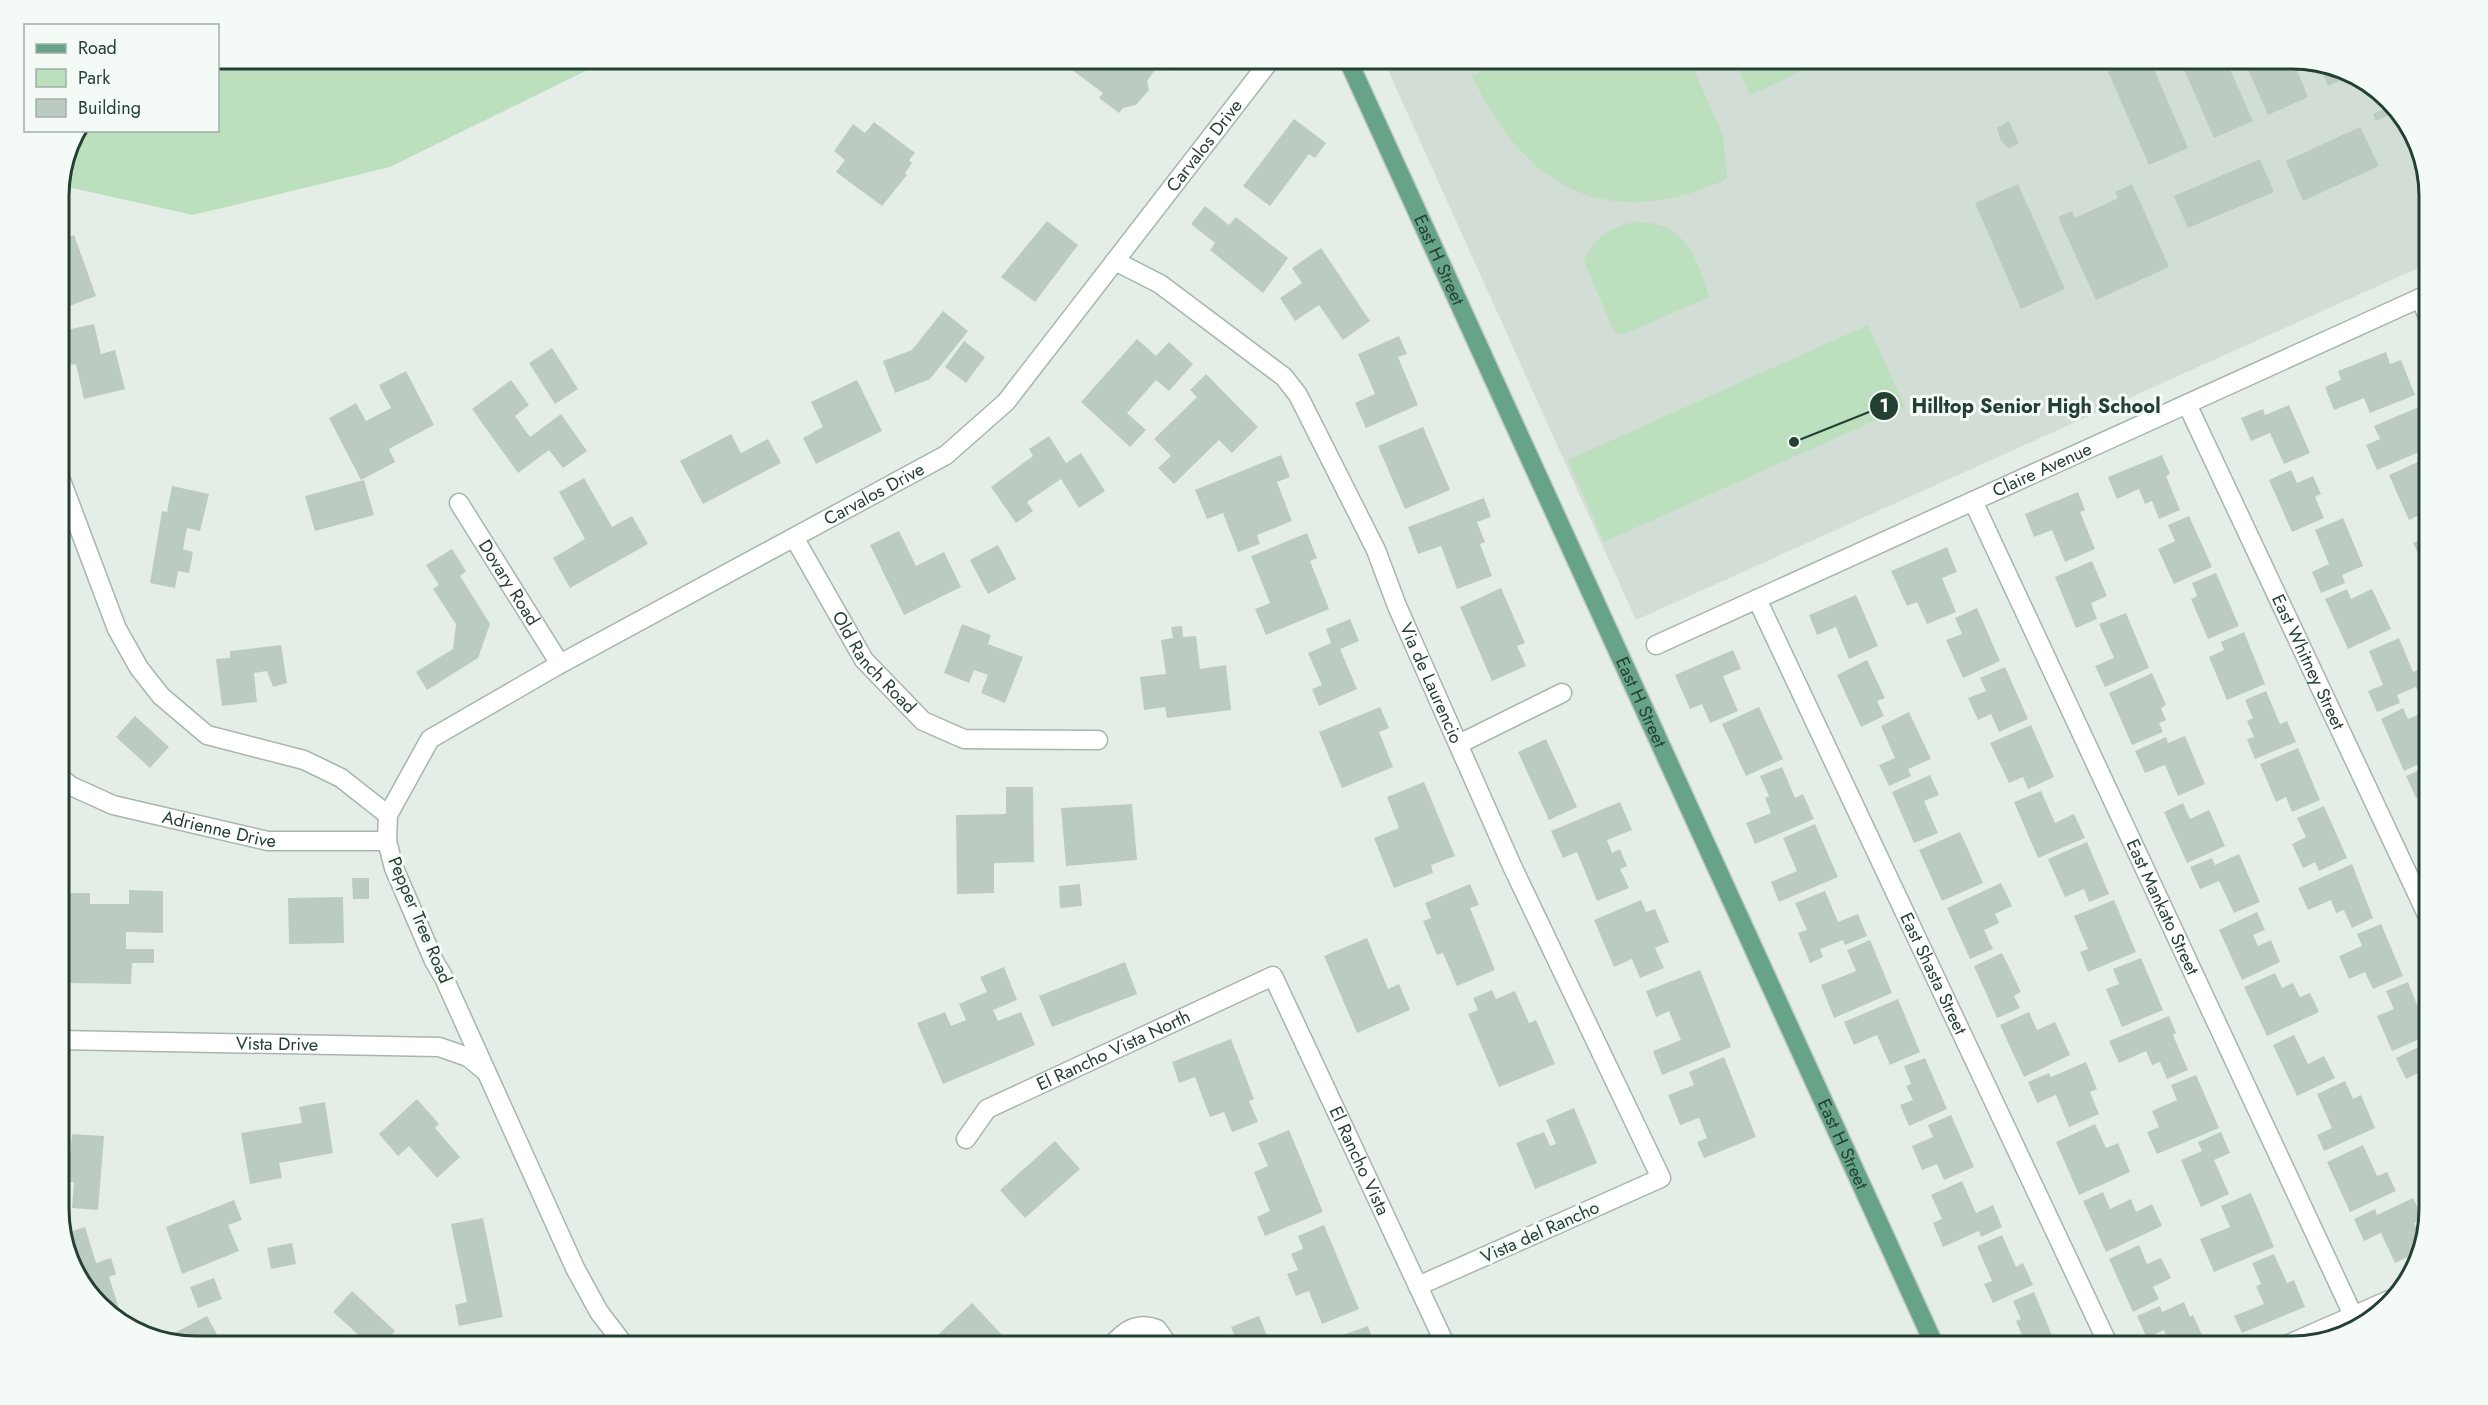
<svg xmlns="http://www.w3.org/2000/svg" width="2488" height="1405" viewBox="0 0 2488 1405" font-family="Jost,sans-serif">
	<rect width="100%" height="100%" fill="#e4eee7"/>
	<polygon fill="#d2ddd6" points="1383,59 2292,59 2361,77 2407,120 2429,187 2429,263 1636,620"/>
	<g fill="#bcdfbe">
		<polygon points="218,58 610,58 610,59 390,167 193,215 59,185 69,143 77,131 218,130"/>
		<path d="M1509,59H1689L1723,135L1727,179C1608,233 1526,190 1472,76Z"/>
		<polygon points="1794,59 1800,72 1750,95 1739,71 1766,59"/>
		<path d="M1635,222C1685,221 1696,256 1709,297L1622,335L1614,332L1584,261C1592,239 1612,226 1635,222Z"/>
		<polygon points="1868,325 1905,407 1604,542 1568,460"/>
	</g>
	<g fill="#bccbc2">
		<polygon points="1056,58 1103,58 1108,62 1110,58 1177,58 1168,71 1159,64 1147,81 1149,90 1136,105 1123,108 1119,113 1099,98 1103,93"/>
		<polygon points="2102,58 2149,58 2188,148 2149,165"/>
		<polygon points="2179,58 2225,58 2253,121 2214,138"/>
		<polygon points="2243,58 2292,58 2308,97 2268,115"/>
		<polygon points="2320,66 2353,75 2328,86"/>
		<polygon points="2391,106 2407,120 2416,147 2411,149 2395,112 2376,121 2373,114"/>
		<polygon points="1294,119 1326,143 1315,158 1309,154 1270,206 1243,186"/>
		<polygon points="2009,121 2019,143 2010,148 2006,147 2000,139 1997,128"/>
		<polygon points="874,122 915,153 909,160 912,163 905,173 907,175 882,206 836,172 845,160 834,151 853,124 865,133"/>
		<polygon points="2360,127 2379,166 2303,201 2286,161"/>
		<polygon points="2260,159 2274,192 2188,228 2174,196"/>
		<polygon points="2018,184 2065,289 2021,309 1975,203"/>
		<polygon points="2132,184 2169,267 2096,300 2058,217 2072,211 2075,218 2118,198 2115,192"/>
		<polygon points="1205,206 1229,225 1236,217 1288,258 1263,293 1210,250 1215,243 1191,224"/>
		<polygon points="1047,221 1078,245 1035,302 1001,277"/>
		<polygon points="74,235 96,296 59,310 59,241"/>
		<polygon points="1321,248 1370,321 1343,340 1319,305 1295,321 1280,298 1302,283 1292,268"/>
		<polygon points="943,311 968,331 930,379 895,393 883,361 912,350"/>
		<polygon points="94,324 101,354 115,350 125,389 84,399 76,364 71,365 62,331"/>
		<polygon points="1399,336 1407,354 1398,357 1418,405 1366,428 1355,403 1375,394 1358,354"/>
		<polygon points="1137,339 1156,356 1169,342 1193,364 1169,391 1156,380 1127,413 1146,430 1130,447 1081,402"/>
		<polygon points="964,341 985,357 966,383 945,367"/>
		<polygon points="552,348 578,389 555,404 529,363"/>
		<polygon points="2386,352 2390,364 2401,360 2415,395 2370,413 2364,398 2334,410 2325,387 2341,380 2338,371"/>
		<polygon points="406,371 434,425 389,449 395,462 361,480 329,418 356,403 366,421 391,408 379,385"/>
		<polygon points="1206,374 1258,427 1232,453 1219,440 1174,484 1158,468 1171,456 1154,439 1197,397 1190,390"/>
		<polygon points="511,380 529,405 515,416 530,437 561,414 587,451 563,468 549,450 518,473 472,409"/>
		<polygon points="857,380 882,431 816,464 803,438 823,427 811,402"/>
		<polygon points="2289,405 2310,453 2284,464 2270,433 2251,441 2241,418 2263,409 2265,415"/>
		<polygon points="2421,406 2429,426 2418,431 2426,449 2377,470 2366,445 2380,439 2374,426"/>
		<polygon points="1423,427 1450,490 1405,509 1378,446"/>
		<polygon points="731,434 741,453 768,439 781,463 703,504 680,461"/>
		<polygon points="1049,436 1066,463 1081,453 1105,491 1079,508 1061,479 1027,502 1033,511 1016,523 991,487 1033,456 1029,449"/>
		<polygon points="1281,455 1290,477 1277,482 1292,521 1257,535 1260,544 1238,552 1223,513 1207,519 1195,490"/>
		<polygon points="2162,455 2170,474 2166,476 2180,510 2159,519 2152,501 2145,504 2139,489 2117,499 2108,477"/>
		<polygon points="2429,457 2429,511 2409,520 2389,475"/>
		<polygon points="2291,470 2297,483 2313,476 2321,494 2315,497 2324,518 2292,532 2269,480"/>
		<polygon points="584,478 612,527 632,516 648,544 570,588 553,558 585,539 559,492"/>
		<polygon points="364,480 374,515 315,531 305,496"/>
		<polygon points="172,486 209,494 200,531 187,528 183,549 193,552 189,573 178,571 175,588 150,583 162,511 167,512"/>
		<polygon points="2078,492 2085,510 2080,512 2095,549 2065,562 2052,530 2034,537 2025,514"/>
		<polygon points="1484,498 1491,517 1477,522 1485,542 1480,544 1492,576 1457,589 1441,546 1418,554 1408,527"/>
		<polygon points="2189,516 2212,567 2174,584 2158,549 2175,541 2168,525"/>
		<polygon points="2343,518 2363,566 2342,575 2345,583 2321,593 2312,572 2329,564 2315,530"/>
		<polygon points="2429,520 2429,572 2428,573 2413,543 2426,537 2420,524"/>
		<polygon points="899,531 916,566 944,552 961,587 904,615 870,545"/>
		<polygon points="1307,533 1317,558 1310,561 1329,609 1266,635 1255,609 1270,603 1251,556"/>
		<polygon points="998,545 1016,579 988,594 970,560"/>
		<polygon points="1947,547 1957,572 1942,578 1956,612 1927,624 1917,602 1907,606 1891,571"/>
		<polygon points="452,549 466,571 460,576 490,624 478,658 427,690 416,672 453,649 456,624 433,589 439,585 426,565"/>
		<polygon points="2092,561 2107,596 2091,603 2097,619 2076,628 2055,577"/>
		<polygon points="2216,573 2239,626 2208,639 2191,599 2197,596 2192,583"/>
		<polygon points="1501,588 1525,643 1517,646 1526,666 1492,681 1460,607"/>
		<polygon points="2347,589 2351,599 2372,589 2391,629 2348,649 2325,599"/>
		<polygon points="1856,595 1878,646 1849,659 1836,627 1817,635 1809,615"/>
		<polygon points="1977,608 2000,661 1963,678 1946,640 1962,634 1955,618"/>
		<polygon points="2126,613 2149,668 2105,687 2095,666 2114,658 2099,624"/>
		<polygon points="1350,619 1359,641 1340,649 1357,689 1319,706 1312,689 1322,685 1308,653 1331,643 1326,629"/>
		<polygon points="962,624 991,635 988,644 1023,657 1005,703 981,693 988,675 974,670 969,683 944,673"/>
		<polygon points="1182,626 1183,637 1196,636 1200,669 1226,665 1231,710 1167,718 1165,707 1144,710 1140,677 1166,674 1161,640 1173,638 1171,627"/>
		<polygon points="2244,632 2265,684 2227,700 2209,657 2224,650 2221,642"/>
		<polygon points="2399,638 2413,672 2425,666 2429,676 2429,687 2418,692 2416,687 2397,695 2400,703 2377,712 2368,691 2383,685 2369,651"/>
		<polygon points="281,645 287,683 273,687 267,671 254,673 257,702 222,706 216,659 230,658 230,651"/>
		<polygon points="1733,650 1741,669 1723,676 1738,711 1710,723 1702,704 1690,709 1675,675"/>
		<polygon points="1867,660 1885,698 1877,701 1884,716 1861,727 1837,675"/>
		<polygon points="2005,667 2028,719 1999,732 1991,714 1978,720 1968,698 1986,691 1980,678"/>
		<polygon points="2152,673 2166,705 2161,708 2166,720 2159,723 2163,732 2132,745 2109,693"/>
		<polygon points="2266,691 2280,724 2287,721 2296,742 2255,759 2247,739 2254,737 2247,721 2253,718 2245,700"/>
		<polygon points="1380,707 1389,728 1379,732 1393,767 1342,788 1319,732"/>
		<polygon points="1759,707 1783,759 1746,776 1722,724"/>
		<polygon points="2403,708 2408,719 2429,710 2429,737 2427,738 2429,759 2404,771 2381,719"/>
		<polygon points="1909,712 1931,759 1908,769 1911,776 1889,786 1879,765 1895,758 1881,726"/>
		<polygon points="135,716 169,747 150,768 116,737"/>
		<polygon points="2031,725 2054,777 2028,789 2023,777 2009,783 1990,743"/>
		<polygon points="2185,736 2205,784 2178,796 2165,765 2145,773 2135,751 2166,737 2168,743"/>
		<polygon points="1546,739 1577,807 1549,820 1518,752"/>
		<polygon points="2298,748 2320,800 2292,812 2286,797 2276,802 2260,764"/>
		<polygon points="2429,766 2429,815 2421,796 2416,798 2406,776"/>
		<polygon points="1782,767 1795,798 1803,794 1814,819 1755,844 1746,823 1771,813 1765,798 1769,796 1760,776"/>
		<polygon points="1930,775 1939,795 1924,801 1938,833 1914,843 1892,792"/>
		<polygon points="1424,782 1455,856 1431,865 1433,873 1394,888 1374,838 1399,828 1387,797"/>
		<polygon points="1006,787 1033,787 1034,862 994,863 994,893 957,894 956,815 1006,814"/>
		<polygon points="2041,791 2055,823 2074,814 2085,838 2038,858 2014,802"/>
		<polygon points="1620,802 1632,830 1607,840 1612,853 1620,849 1627,866 1620,869 1629,888 1597,901 1577,852 1563,858 1551,831"/>
		<polygon points="2183,803 2190,819 2209,810 2225,846 2187,863 2164,812"/>
		<polygon points="1132,804 1137,860 1066,866 1061,808"/>
		<polygon points="2324,806 2347,858 2319,871 2315,862 2303,868 2292,844 2306,837 2297,818"/>
		<polygon points="1815,824 1838,877 1779,902 1771,882 1797,871 1783,838"/>
		<polygon points="1960,832 1983,883 1942,901 1919,850"/>
		<polygon points="2087,842 2109,894 2089,902 2084,889 2065,897 2048,859"/>
		<polygon points="2239,854 2260,902 2234,913 2219,881 2200,889 2190,867 2212,858 2215,865"/>
		<polygon points="2352,864 2373,918 2352,928 2344,910 2336,913 2331,900 2308,910 2298,888"/>
		<polygon points="352,878 369,878 369,899 353,899"/>
		<polygon points="2001,883 2012,906 1995,914 1999,923 1984,930 1993,949 1970,959 1947,908"/>
		<polygon points="1080,884 1082,906 1060,908 1059,886"/>
		<polygon points="1470,884 1479,905 1470,908 1495,970 1457,986 1443,953 1437,955 1423,921 1431,918 1425,903"/>
		<polygon points="129,890 163,891 163,933 126,932 126,949 154,949 154,963 132,963 131,984 66,983 68,893 90,893 90,904 129,904"/>
		<polygon points="1825,891 1838,922 1858,914 1867,936 1845,945 1843,940 1820,949 1823,957 1810,963 1798,933 1807,930 1795,903"/>
		<polygon points="343,897 344,943 289,944 288,898"/>
		<polygon points="1641,900 1646,912 1655,909 1669,942 1655,948 1664,968 1640,978 1632,959 1614,967 1594,920"/>
		<polygon points="2114,900 2136,952 2088,972 2080,952 2088,949 2074,916"/>
		<polygon points="2257,912 2265,930 2253,935 2258,946 2271,940 2280,962 2242,980 2219,930"/>
		<polygon points="2381,924 2403,976 2373,989 2365,972 2349,979 2339,956 2362,946 2357,934"/>
		<polygon points="1367,938 1388,989 1399,984 1410,1010 1357,1033 1324,956"/>
		<polygon points="1870,940 1892,993 1834,1018 1821,985 1856,971 1847,950"/>
		<polygon points="2002,953 2021,992 2014,996 2020,1008 1997,1018 1974,966"/>
		<polygon points="2141,958 2163,1010 2122,1027 2106,989 2119,984 2113,969"/>
		<polygon points="1125,962 1137,994 1052,1027 1039,996"/>
		<polygon points="1004,967 1017,1000 993,1010 998,1021 1021,1012 1035,1045 943,1084 917,1023 945,1012 951,1026 966,1020 959,1004 987,992 980,977"/>
		<polygon points="1700,970 1731,1047 1662,1075 1653,1051 1681,1040 1669,1011 1656,1017 1646,991"/>
		<polygon points="2275,973 2282,988 2293,983 2300,997 2310,993 2319,1012 2267,1036 2244,987"/>
		<polygon points="2408,982 2429,1035 2392,1051 2377,1016 2394,1009 2386,991"/>
		<polygon points="1492,990 1496,999 1515,991 1529,1023 1536,1020 1555,1064 1499,1087 1468,1014 1478,1010 1473,998"/>
		<polygon points="1898,999 1920,1052 1890,1065 1877,1035 1854,1045 1844,1022"/>
		<polygon points="2029,1012 2037,1030 2055,1022 2070,1055 2024,1077 2000,1025"/>
		<polygon points="2169,1016 2176,1033 2173,1035 2188,1070 2167,1079 2160,1062 2152,1065 2146,1051 2119,1063 2109,1041"/>
		<polygon points="2294,1035 2308,1064 2324,1056 2335,1078 2297,1096 2273,1045"/>
		<polygon points="1231,1039 1254,1099 1249,1101 1258,1122 1232,1132 1224,1112 1210,1117 1195,1077 1179,1083 1172,1062"/>
		<polygon points="2429,1042 2429,1084 2424,1086 2418,1073 2406,1079 2396,1058"/>
		<polygon points="1724,1057 1756,1137 1704,1158 1697,1142 1707,1138 1699,1118 1680,1125 1668,1095 1694,1085 1689,1072"/>
		<polygon points="1925,1058 1947,1109 1909,1126 1900,1105 1913,1100 1906,1086 1911,1084 1904,1066"/>
		<polygon points="2086,1062 2097,1089 2090,1092 2099,1114 2069,1127 2056,1095 2037,1103 2028,1082 2049,1073 2051,1077"/>
		<polygon points="2196,1075 2219,1128 2157,1154 2147,1132 2159,1127 2152,1111 2177,1100 2171,1085"/>
		<polygon points="2345,1081 2353,1099 2361,1095 2375,1128 2324,1151 2317,1135 2332,1128 2317,1094"/>
		<polygon points="417,1099 439,1124 435,1128 460,1157 437,1178 409,1146 398,1156 379,1134"/>
		<polygon points="325,1102 333,1153 279,1163 282,1178 250,1184 241,1133 302,1123 299,1107"/>
		<polygon points="1574,1108 1597,1163 1535,1189 1516,1143 1544,1132 1550,1146 1556,1144 1546,1120"/>
		<polygon points="1951,1115 1974,1167 1944,1180 1937,1164 1922,1170 1912,1146 1933,1137 1928,1125"/>
		<polygon points="2095,1124 2106,1148 2118,1143 2130,1172 2079,1195 2056,1142"/>
		<polygon points="1289,1130 1323,1212 1265,1236 1257,1217 1270,1211 1254,1172 1268,1166 1258,1143"/>
		<polygon points="2221,1132 2230,1153 2214,1160 2229,1194 2201,1207 2181,1160 2202,1151 2198,1142"/>
		<polygon points="72,1134 104,1136 98,1210 72,1208 74,1182 68,1182"/>
		<polygon points="1055,1141 1080,1169 1025,1218 1000,1190"/>
		<polygon points="2363,1145 2377,1176 2387,1172 2396,1191 2350,1212 2327,1162"/>
		<polygon points="1962,1181 1976,1213 1993,1205 2002,1227 1981,1237 1979,1231 1943,1247 1933,1223 1942,1219 1931,1195"/>
		<polygon points="2103,1192 2110,1209 2131,1199 2136,1212 2152,1204 2162,1226 2106,1252 2083,1201"/>
		<polygon points="2251,1193 2274,1247 2214,1272 2200,1239 2230,1227 2221,1206"/>
		<polygon points="2413,1198 2423,1219 2414,1223 2422,1239 2418,1252 2395,1263 2381,1233 2364,1241 2354,1219 2375,1209 2377,1215"/>
		<polygon points="234,1200 242,1220 228,1225 239,1251 182,1274 166,1227"/>
		<polygon points="483,1218 503,1317 459,1326 455,1305 467,1302 451,1224"/>
		<polygon points="1324,1225 1359,1309 1322,1324 1309,1291 1296,1296 1287,1274 1298,1270 1291,1254 1303,1249 1298,1236"/>
		<polygon points="85,1227 96,1263 111,1258 116,1274 109,1277 122,1318 118,1319 77,1278 64,1234"/>
		<polygon points="2002,1235 2016,1267 2023,1263 2033,1285 1993,1303 1984,1284 1992,1281 1977,1246"/>
		<polygon points="292,1243 296,1264 271,1269 267,1248"/>
		<polygon points="2139,1245 2147,1264 2161,1258 2171,1278 2153,1287 2159,1299 2133,1312 2109,1259"/>
		<polygon points="2274,1254 2287,1283 2294,1280 2305,1307 2242,1333 2234,1316 2264,1304 2256,1286 2261,1284 2252,1263"/>
		<polygon points="214,1278 222,1299 198,1308 190,1287"/>
		<polygon points="352,1291 395,1331 381,1346 371,1346 333,1312"/>
		<polygon points="2034,1292 2056,1345 2013,1346 2010,1340 2022,1335 2016,1321 2021,1319 2013,1301"/>
		<polygon points="2184,1302 2190,1317 2193,1315 2207,1346 2171,1346 2164,1330 2147,1338 2137,1316 2160,1306 2162,1312"/>
		<polygon points="972,1303 1005,1338 996,1346 926,1346"/>
		<polygon points="207,1316 223,1346 196,1346 165,1338"/>
		<polygon points="1259,1316 1271,1346 1239,1346 1231,1327"/>
		<polygon points="1368,1326 1375,1346 1341,1346 1337,1337"/>
		<polygon points="821,1335 850,1338 850,1346 820,1346"/>
	</g>
	<g fill="none" stroke-linecap="round" stroke-linejoin="round">
		<g stroke="#a6b6ad" stroke-width="21">
			<g id="minor">
				<path id="s1" d="M1115,261L1160,284L1284,377L1298,395L1376,550L1397,606L1512,866L1661,1178L1418,1286"/>
				<polyline points="2420,298 2429,319"/>
				<path id="s2" d="M2187,404L2429,919"/>
				<polyline points="59,475 117,629 139,668 161,696 207,735 304,760 341,778 388,815"/>
				<path id="s3" d="M1973,501L2353,1315"/>
				<path id="s4" d="M459,503L560,664"/>
				<path id="s5" d="M795,539L864,660L923,721L964,739L1098,740"/>
				<path id="s6" d="M1757,599L2109,1346"/>
				<path id="s7" d="M1656,645L2429,294"/>
				<polyline points="1459,744 1562,693"/>
				<path id="s8" d="M59,777L71,786L113,805L268,841H387"/>
				<path id="s9" d="M59,1040L439,1047L468,1057L485,1071"/>
				<path id="s10" d="M966,1139L987,1109L1273,976L1446,1346"/>
				<path id="s11" d="M625,1346L599,1312L575,1268L444,978L434,961L394,868L387,841L388,815L430,739L560,664L946,455L1006,402L1272,58"/>
				<path d="M1111,1346C1124,1331 1137,1321 1157,1329L1169,1346"/>
				<polyline points="2284,1346 2389,1300"/>
			</g>
		</g>
		<g stroke="#c1cac6" stroke-width="21">
			<g id="major">
				<path id="s12" d="M1347,58L1935,1346"/>
			</g>
		</g>
		<use href="#minor" stroke="#fff" stroke-width="18"/>
		<use href="#major" stroke="#67a487" stroke-width="18"/>
	</g>
	<g text-anchor="middle" dominant-baseline="central" stroke-width="6" stroke-linejoin="round" paint-order="stroke">
		<g font-size="18" fill="#234032" stroke="#f4faf6">
			<text stroke="none"><textPath href="#s11" startOffset="1666">Carvalos Drive</textPath></text>
			<text stroke="none"><textPath href="#s12" startOffset="222">East H Street</textPath></text>
			<text stroke="none"><textPath href="#s7" startOffset="424">Claire Avenue</textPath></text>
			<text stroke="none"><textPath href="#s11" startOffset="1180">Carvalos Drive</textPath></text>
			<text stroke="none"><textPath href="#s4" startOffset="94">Dovary Road</textPath></text>
			<text stroke="none"><textPath href="#s5" startOffset="147">Old Ranch Road</textPath></text>
			<text stroke="none"><textPath href="#s2" startOffset="285">East Whitney Street</textPath></text>
			<text stroke="none"><textPath href="#s1" startOffset="546">Via de Laurencio</textPath></text>
			<text stroke="none"><textPath href="#s12" startOffset="708">East H Street</textPath></text>
			<text stroke="none"><textPath href="#s8" startOffset="170">Adrienne Drive</textPath></text>
			<text stroke="none"><textPath href="#s3" startOffset="448">East Mankato Street</textPath></text>
			<text transform="translate(420 920) rotate(67)">Pepper Tree Road</text>
			<text stroke="none"><textPath href="#s6" startOffset="414">East Shasta Street</textPath></text>
			<text stroke="none"><textPath href="#s9" startOffset="218">Vista Drive</textPath></text>
			<text stroke="none"><textPath href="#s10" startOffset="176">El Rancho Vista North</textPath></text>
			<text stroke="none"><textPath href="#s12" startOffset="1194">East H Street</textPath></text>
			<text stroke="none"><textPath href="#s10" startOffset="556">El Rancho Vista</textPath></text>
			<text transform="translate(1540 1232) rotate(-24)">Vista del Rancho</text>
		</g>
	</g>
	<path d="M0 0H2488V1405H0ZM196 69H2292A127 127 0 0 1 2419 196V1209A127 127 0 0 1 2292 1336H196A127 127 0 0 1 69 1209V196A127 127 0 0 1 196 69Z" fill="#f4faf6" fill-rule="evenodd"/>
	<path fill="none" stroke="#234032" stroke-width="3" d="M196 69H2292A127 127 0 0 1 2419 196V1209A127 127 0 0 1 2292 1336H196A127 127 0 0 1 69 1209V196A127 127 0 0 1 196 69Z"/>
	<path fill="none" stroke="#234032" stroke-width="2" d="M1794 442L1884 406"/>
	<g fill="#234032" stroke="#f4faf6" stroke-width="2">
		<circle cx="1794" cy="442" r="6"/>
		<circle cx="1884" cy="406" r="15"/>
	</g>
	<g font-size="18" text-anchor="middle" font-weight="bold" fill="#fff">
		<text x="1884" y="412">1</text>
	</g>
	<g font-size="20" text-anchor="middle" font-weight="bold" fill="#234032" stroke="#f4faf6" stroke-width="6" stroke-linejoin="round" paint-order="stroke">
		<text x="2036" y="413">Hilltop Senior High School</text>
	</g>
	<rect x="24" y="24" width="195" height="108" fill="#f4faf6" stroke="#a0b0a8" stroke-width="1.5"/>
	<rect x="36" y="44" width="30" height="9" fill="#67a487" stroke="#a0b0a8" stroke-width="1.5"/>
	<text x="78" y="54" font-size="18" fill="#234032">Road</text>
	<rect x="36" y="69" width="30" height="18" fill="#bcdfbe" stroke="#a0b0a8" stroke-width="1.5"/>
	<text x="78" y="84" font-size="18" fill="#234032">Park</text>
	<rect x="36" y="99" width="30" height="18" fill="#bccbc2" stroke="#a0b0a8" stroke-width="1.5"/>
	<text x="78" y="114" font-size="18" fill="#234032">Building</text>
</svg>
